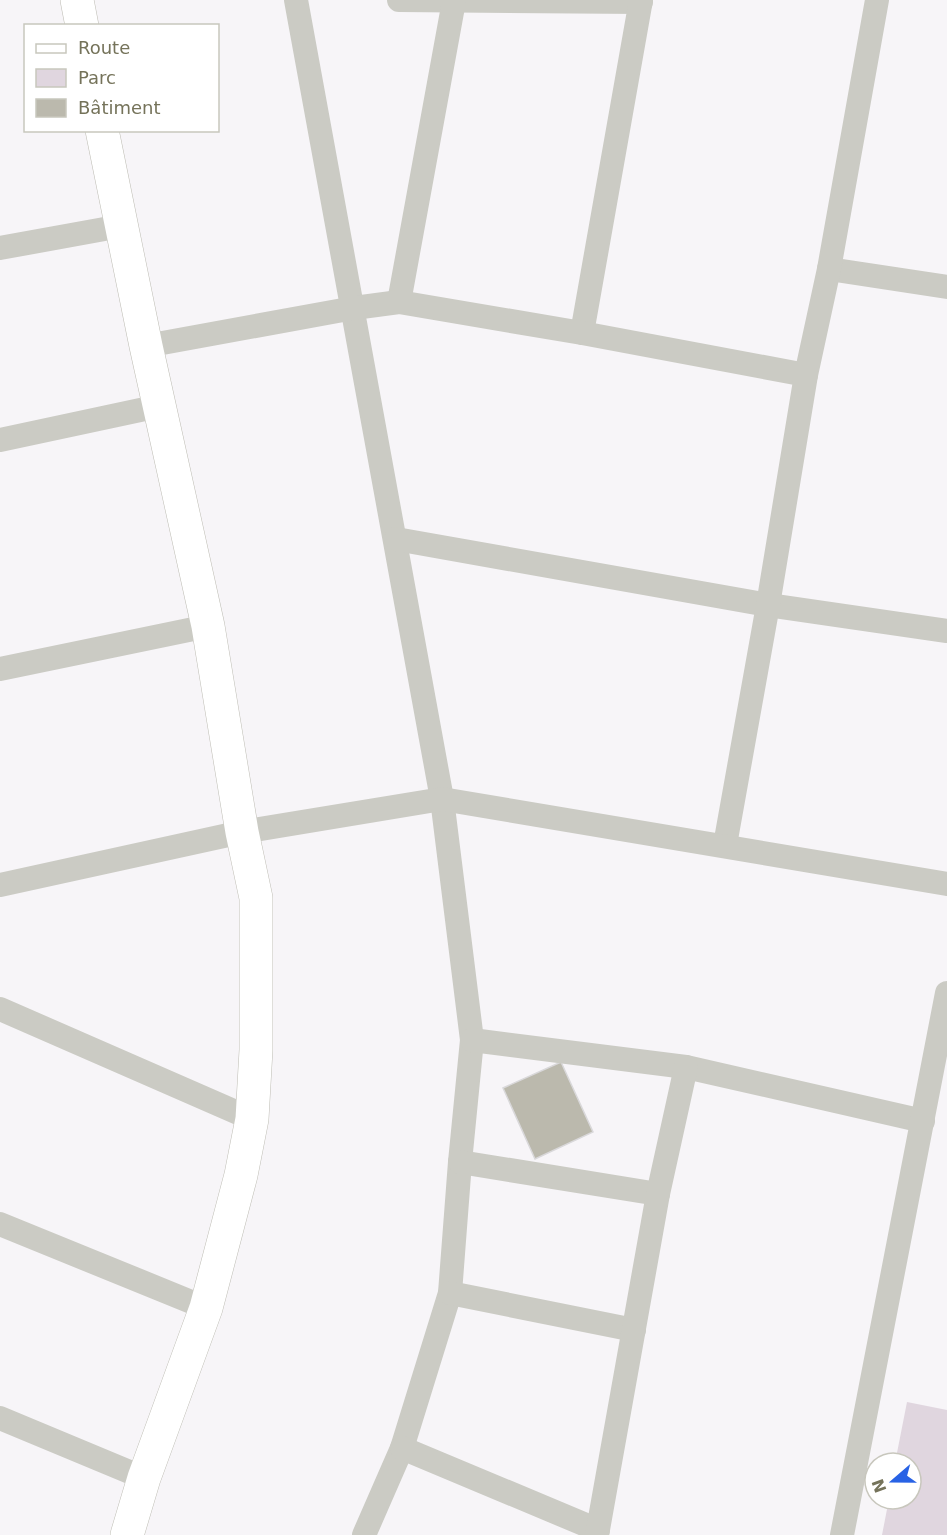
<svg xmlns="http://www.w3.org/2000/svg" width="947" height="1535" viewBox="0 0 947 1535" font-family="'DejaVu Sans',sans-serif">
	<rect width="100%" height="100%" fill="#f7f5f8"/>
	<polygon fill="#e0d6df" points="907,1402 947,1410 947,1535 882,1535 889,1499 911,1499 911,1463 895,1463"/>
	<polygon fill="#bbb9ad" stroke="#d9d8da" stroke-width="1.5" points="561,1062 593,1132 535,1159 503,1088"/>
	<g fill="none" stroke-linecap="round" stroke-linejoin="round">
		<g stroke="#bebdb4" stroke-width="34">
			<g id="secondary">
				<polyline points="77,0 82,26"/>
				<polyline points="102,130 146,346 208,626 242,832 256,898 256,1050 252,1119 241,1175 206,1308 144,1478 127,1535"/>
			</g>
		</g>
		<g stroke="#cbcbc4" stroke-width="24">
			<polyline points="296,0 442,799 472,1040 460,1162 450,1293 402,1448 364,1535"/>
			<polyline points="399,0 641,2"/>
			<polyline points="0,248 121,226"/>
			<polyline points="829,269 947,287"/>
			<polyline points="399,302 454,1"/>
			<polyline points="582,333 641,0"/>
			<polyline points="146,346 354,308 399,302 582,333 806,375"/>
			<polyline points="0,440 159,406"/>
			<polyline points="396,539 768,605 947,631"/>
			<polyline points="0,669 208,626"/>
			<polyline points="725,845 768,605 806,375 829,269 877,0"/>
			<polyline points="0,885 242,832 442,799 947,884"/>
			<polyline points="0,1009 252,1119"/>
			<polyline points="472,1040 686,1067 923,1121"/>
			<polyline points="460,1162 658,1194"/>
			<polyline points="0,1224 206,1308"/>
			<polyline points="450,1293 634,1330"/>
			<polyline points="0,1418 144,1478"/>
			<polyline points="402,1448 598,1530"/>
			<polyline points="597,1535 658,1194 686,1067"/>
			<polyline points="842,1535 947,993"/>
		</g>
		<use href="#secondary" stroke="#fff" stroke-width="33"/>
	</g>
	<rect x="24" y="24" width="195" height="108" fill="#ffffff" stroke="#c8c7bd" stroke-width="1.5"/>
	<rect x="36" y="44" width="30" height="9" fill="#ffffff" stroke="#c8c7bd" stroke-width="1.5"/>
	<text x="78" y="54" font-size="18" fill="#75735a">Route</text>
	<rect x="36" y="69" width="30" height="18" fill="#e0d6df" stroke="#c8c7bd" stroke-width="1.5"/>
	<text x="78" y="84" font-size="18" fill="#75735a">Parc</text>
	<rect x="36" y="99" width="30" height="18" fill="#bbb9ad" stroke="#c8c7bd" stroke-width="1.5"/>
	<text x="78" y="114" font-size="18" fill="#75735a">Bâtiment</text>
	<g transform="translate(893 1481) rotate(250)"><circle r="28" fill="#ffffff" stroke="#c8c7bd" stroke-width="1.5"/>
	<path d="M0-4.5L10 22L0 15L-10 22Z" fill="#2862e5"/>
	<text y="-9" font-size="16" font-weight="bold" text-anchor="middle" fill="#75735a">N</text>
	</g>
</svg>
